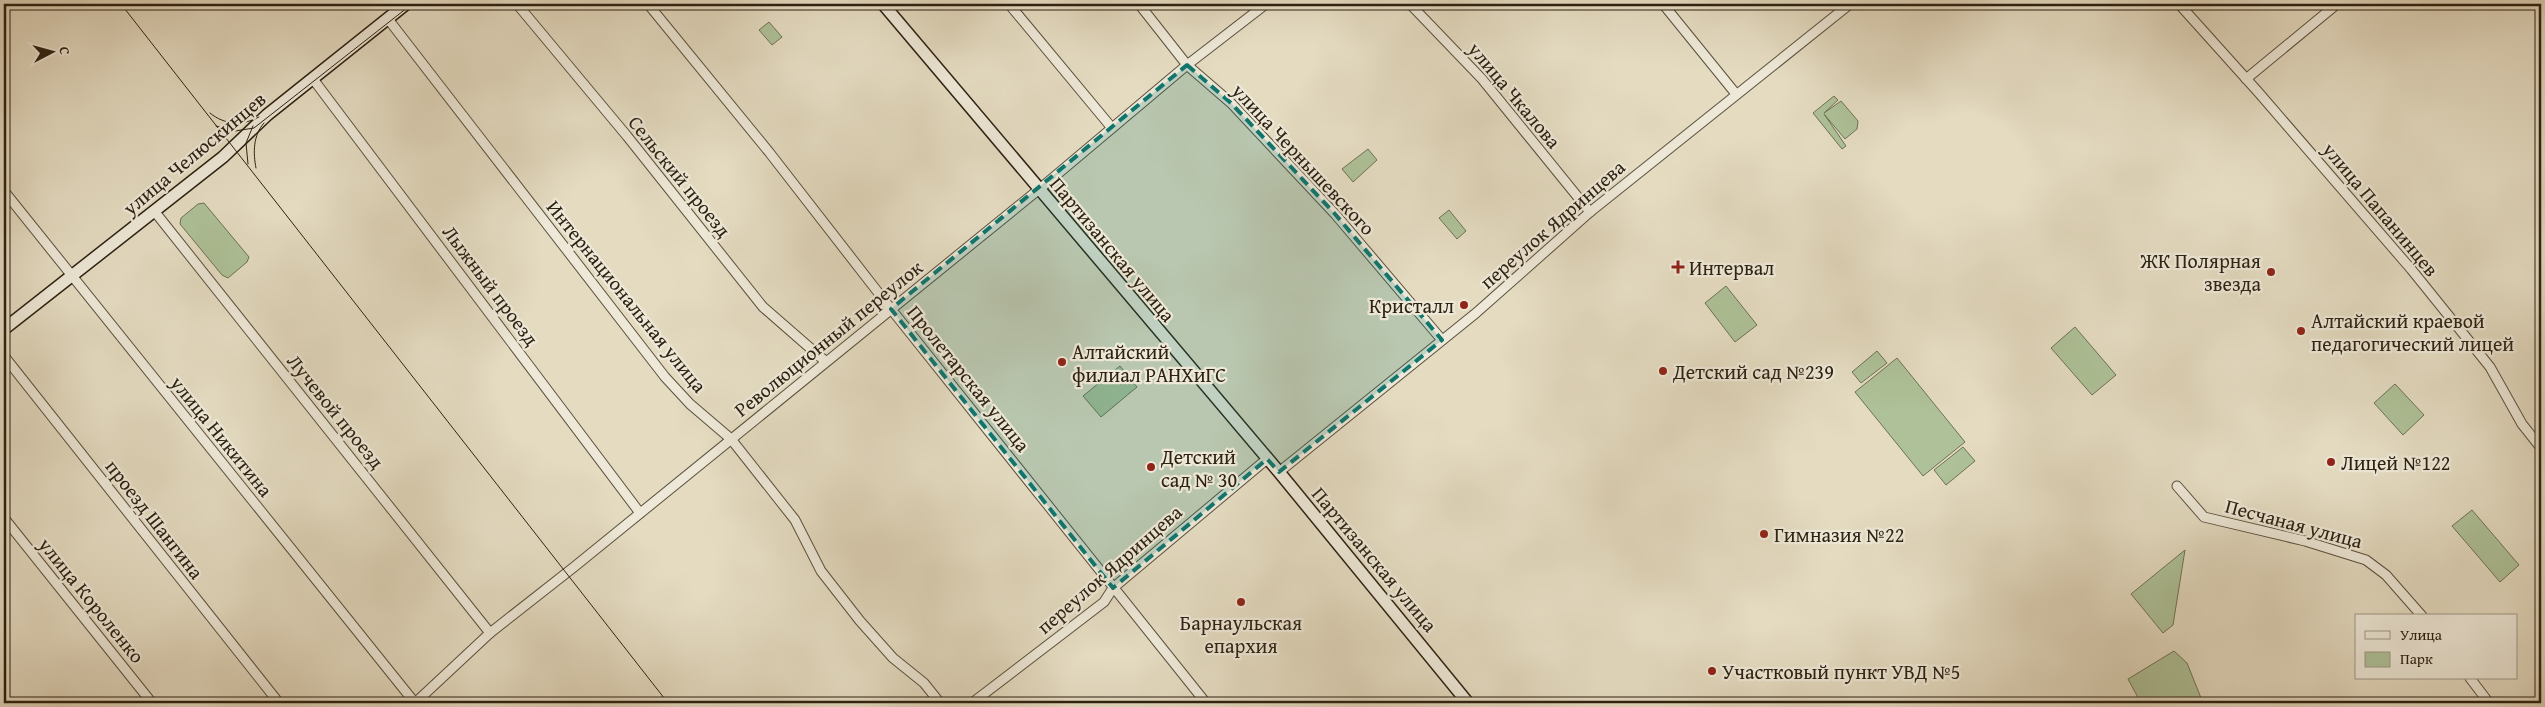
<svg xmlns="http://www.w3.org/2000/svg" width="2545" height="707" viewBox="0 0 2545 707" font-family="'Gentium Book Plus',serif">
	<rect width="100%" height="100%" fill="#e4dbc1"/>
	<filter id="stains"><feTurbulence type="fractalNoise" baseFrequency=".004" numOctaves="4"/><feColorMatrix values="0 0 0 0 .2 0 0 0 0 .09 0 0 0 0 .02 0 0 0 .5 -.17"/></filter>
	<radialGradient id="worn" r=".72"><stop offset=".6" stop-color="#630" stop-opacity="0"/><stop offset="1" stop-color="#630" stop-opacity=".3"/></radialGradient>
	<g fill="#aec198" stroke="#6e7155">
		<polygon points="769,22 782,37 772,45 759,30"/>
		<polygon points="1834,96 1838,100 1824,113 1841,101 1858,121 1857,129 1845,139 1824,114 1846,146 1842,149 1813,113"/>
		<polygon points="1368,149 1377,160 1353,182 1342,169"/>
		<polygon points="204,203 249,257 247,262 228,278 222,275 180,224 181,218 198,204"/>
		<polygon points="1449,210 1466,231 1457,239 1439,218"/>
		<polygon points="1726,286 1757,325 1735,342 1705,303"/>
		<polygon points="2075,327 2116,375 2092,395 2051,348"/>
		<polygon points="1877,351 1887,363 1861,383 1852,372"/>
		<polygon points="1897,358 1965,442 1923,476 1855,392"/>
		<polygon points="1120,366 1137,387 1101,417 1083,396"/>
		<polygon points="2395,384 2424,415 2403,435 2374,403"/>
		<polygon points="1963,447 1975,461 1946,485 1934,470"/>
		<polygon points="2472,510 2519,565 2500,582 2452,526"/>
		<polygon points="2185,550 2173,625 2163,633 2131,594"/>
		<polygon points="2174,651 2187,663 2203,703 2141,703 2128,679"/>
	</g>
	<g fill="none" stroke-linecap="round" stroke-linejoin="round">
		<g stroke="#5b503e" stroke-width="11">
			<g id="street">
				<polyline points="517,4 627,136 763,307 825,361"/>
				<polyline points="648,4 769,152 891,309 1206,703"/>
				<polyline points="1009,4 1112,128"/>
				<polyline points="1139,4 1187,65 1231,103 1335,214 1442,340"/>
				<polyline points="1410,4 1482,79 1590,212"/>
				<polyline points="1663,4 1736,94"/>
				<polyline points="2179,4 2259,93 2411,269 2490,367 2522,424 2541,448"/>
				<polyline points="388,19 665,377 690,404 731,439 795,520 821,571 860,621 893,658 924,683 940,703"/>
				<polyline points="313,79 640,513"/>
				<polyline points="2246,79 2337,4"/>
				<polyline points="4,191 415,703"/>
				<polyline points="155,212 490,633"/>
				<polyline points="4,356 279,703"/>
				<polyline points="1279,472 1476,313 1590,212 1850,4"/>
				<polyline points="2177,486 2204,517 2305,541 2366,560 2386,575 2422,616"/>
				<polyline points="4,518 152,703"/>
				<polyline points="2470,678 2489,703"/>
				<polyline points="415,703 490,633 574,567 1048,182 1187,65 1266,4"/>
				<polyline points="972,703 1104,602 1113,588 1267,459"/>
			</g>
		</g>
		<g stroke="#2d2112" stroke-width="14">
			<g id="secondary">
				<polyline points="883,4 1279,472 1468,703"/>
				<polyline points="4,329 223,157 267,115 406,4"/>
			</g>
		</g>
		<use href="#street" stroke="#ede8d7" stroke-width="9"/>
		<use href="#secondary" stroke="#ede8d7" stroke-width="11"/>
		<g stroke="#2d2112" stroke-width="1">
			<polyline points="121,4 668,703"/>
			<path d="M210,113C224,125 243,126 259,117"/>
			<polyline points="216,126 235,131 254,128 412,4"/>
			<polyline points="248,164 246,143 253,126"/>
			<path d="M256,168C253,153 253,135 264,123"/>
		</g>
	</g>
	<path fill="#0f766e" fill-opacity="0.2" stroke="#0f766e" stroke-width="4" stroke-dasharray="10 6" stroke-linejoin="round" d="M1187,65L1231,103L1335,214L1442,340L1279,472L1267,459L1113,588L891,309Z"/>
	<g fill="#8f2418" stroke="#ede8d7" stroke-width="2">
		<path d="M1675.5 259.5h5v5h5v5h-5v5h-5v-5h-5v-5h5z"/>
		<circle cx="2271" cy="272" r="5"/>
		<circle cx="1464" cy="305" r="5"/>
		<circle cx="2301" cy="331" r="5"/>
		<circle cx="1062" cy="362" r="5"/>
		<circle cx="1663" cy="371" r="5"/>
		<circle cx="2331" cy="462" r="5"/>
		<circle cx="1151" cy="467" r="5"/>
		<circle cx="1764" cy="534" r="5"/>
		<circle cx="1241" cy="602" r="5"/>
		<circle cx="1712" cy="671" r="5"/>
	</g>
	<g text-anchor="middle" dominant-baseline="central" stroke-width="4.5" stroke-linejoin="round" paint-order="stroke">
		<g font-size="20" fill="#2d2112" stroke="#ede8d7">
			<text transform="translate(1515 95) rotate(50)">улица Чкалова</text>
			<text transform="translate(194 153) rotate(-40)">улица Челюскинцев</text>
			<text transform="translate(1304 159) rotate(47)">улица Чернышевского</text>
			<text transform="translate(680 176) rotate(51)">Сельский проезд</text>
			<text transform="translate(2381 209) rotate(50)">улица Папанинцев</text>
			<text transform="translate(1552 224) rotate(-41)">переулок Ядринцева</text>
			<text transform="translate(1113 249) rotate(50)">Партизанская улица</text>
			<text transform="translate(491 285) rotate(53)">Лыжный проезд</text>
			<text transform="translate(627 296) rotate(51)">Интернациональная улица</text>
			<text transform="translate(828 338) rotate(-39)">Революционный переулок</text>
			<text transform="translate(969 378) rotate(51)">Пролетарская улица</text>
			<text transform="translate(336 411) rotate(51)">Лучевой проезд</text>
			<text transform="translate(222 436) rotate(51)">улица Никитина</text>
			<text transform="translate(155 519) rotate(52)">проезд Шангина</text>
			<text transform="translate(2294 523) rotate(15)">Песчаная улица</text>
			<text transform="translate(1375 559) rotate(50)">Партизанская улица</text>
			<text transform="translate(1109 569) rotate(-41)">переулок Ядринцева</text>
			<text transform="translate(92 600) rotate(51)">улица Короленко</text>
		</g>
		<g font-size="20" fill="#2d2112" stroke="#ede8d7" text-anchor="start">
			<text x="2261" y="260" text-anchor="end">ЖК Полярная<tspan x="2261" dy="23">звезда</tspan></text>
			<text x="1689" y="267">Интервал</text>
			<text x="1454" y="305" text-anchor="end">Кристалл</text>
			<text x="2311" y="320">Алтайский краевой<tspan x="2311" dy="23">педагогический лицей</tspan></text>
			<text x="1072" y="351">Алтайский<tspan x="1072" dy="23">филиал РАНХиГС</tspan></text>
			<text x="1673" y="371">Детский сад №239</text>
			<text x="1161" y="456">Детский<tspan x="1161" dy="23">сад № 30</tspan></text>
			<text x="2341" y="462">Лицей №122</text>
			<text x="1774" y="534">Гимназия №22</text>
			<text x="1241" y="622" text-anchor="middle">Барнаульская<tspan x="1241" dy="23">епархия</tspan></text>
			<text x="1722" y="671">Участковый пункт УВД №5</text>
		</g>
	</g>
	<rect width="2545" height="707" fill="none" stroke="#e4dbc1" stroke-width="20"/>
	<rect x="5" y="5" width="2535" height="697" fill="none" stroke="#2d2112" stroke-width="2.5"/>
	<rect x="10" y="10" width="2525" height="687" fill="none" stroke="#2d2112"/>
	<rect x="2355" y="614" width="162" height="65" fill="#ede8d7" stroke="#a09888"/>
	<rect x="2365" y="631" width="25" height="8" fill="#ede8d7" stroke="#a09888"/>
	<text x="2400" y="640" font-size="15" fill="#2d2112">Улица</text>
	<rect x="2365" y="652" width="25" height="15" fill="#aec198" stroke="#a09888"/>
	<text x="2400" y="664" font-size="15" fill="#2d2112">Парк</text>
	<g transform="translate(52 52) rotate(84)" stroke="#ede8d7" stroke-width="4" paint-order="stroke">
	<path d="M0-4L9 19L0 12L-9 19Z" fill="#2d2112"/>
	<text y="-8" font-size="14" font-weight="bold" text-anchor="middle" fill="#2d2112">С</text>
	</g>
	<rect width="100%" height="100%" filter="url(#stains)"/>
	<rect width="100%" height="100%" fill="url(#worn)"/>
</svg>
